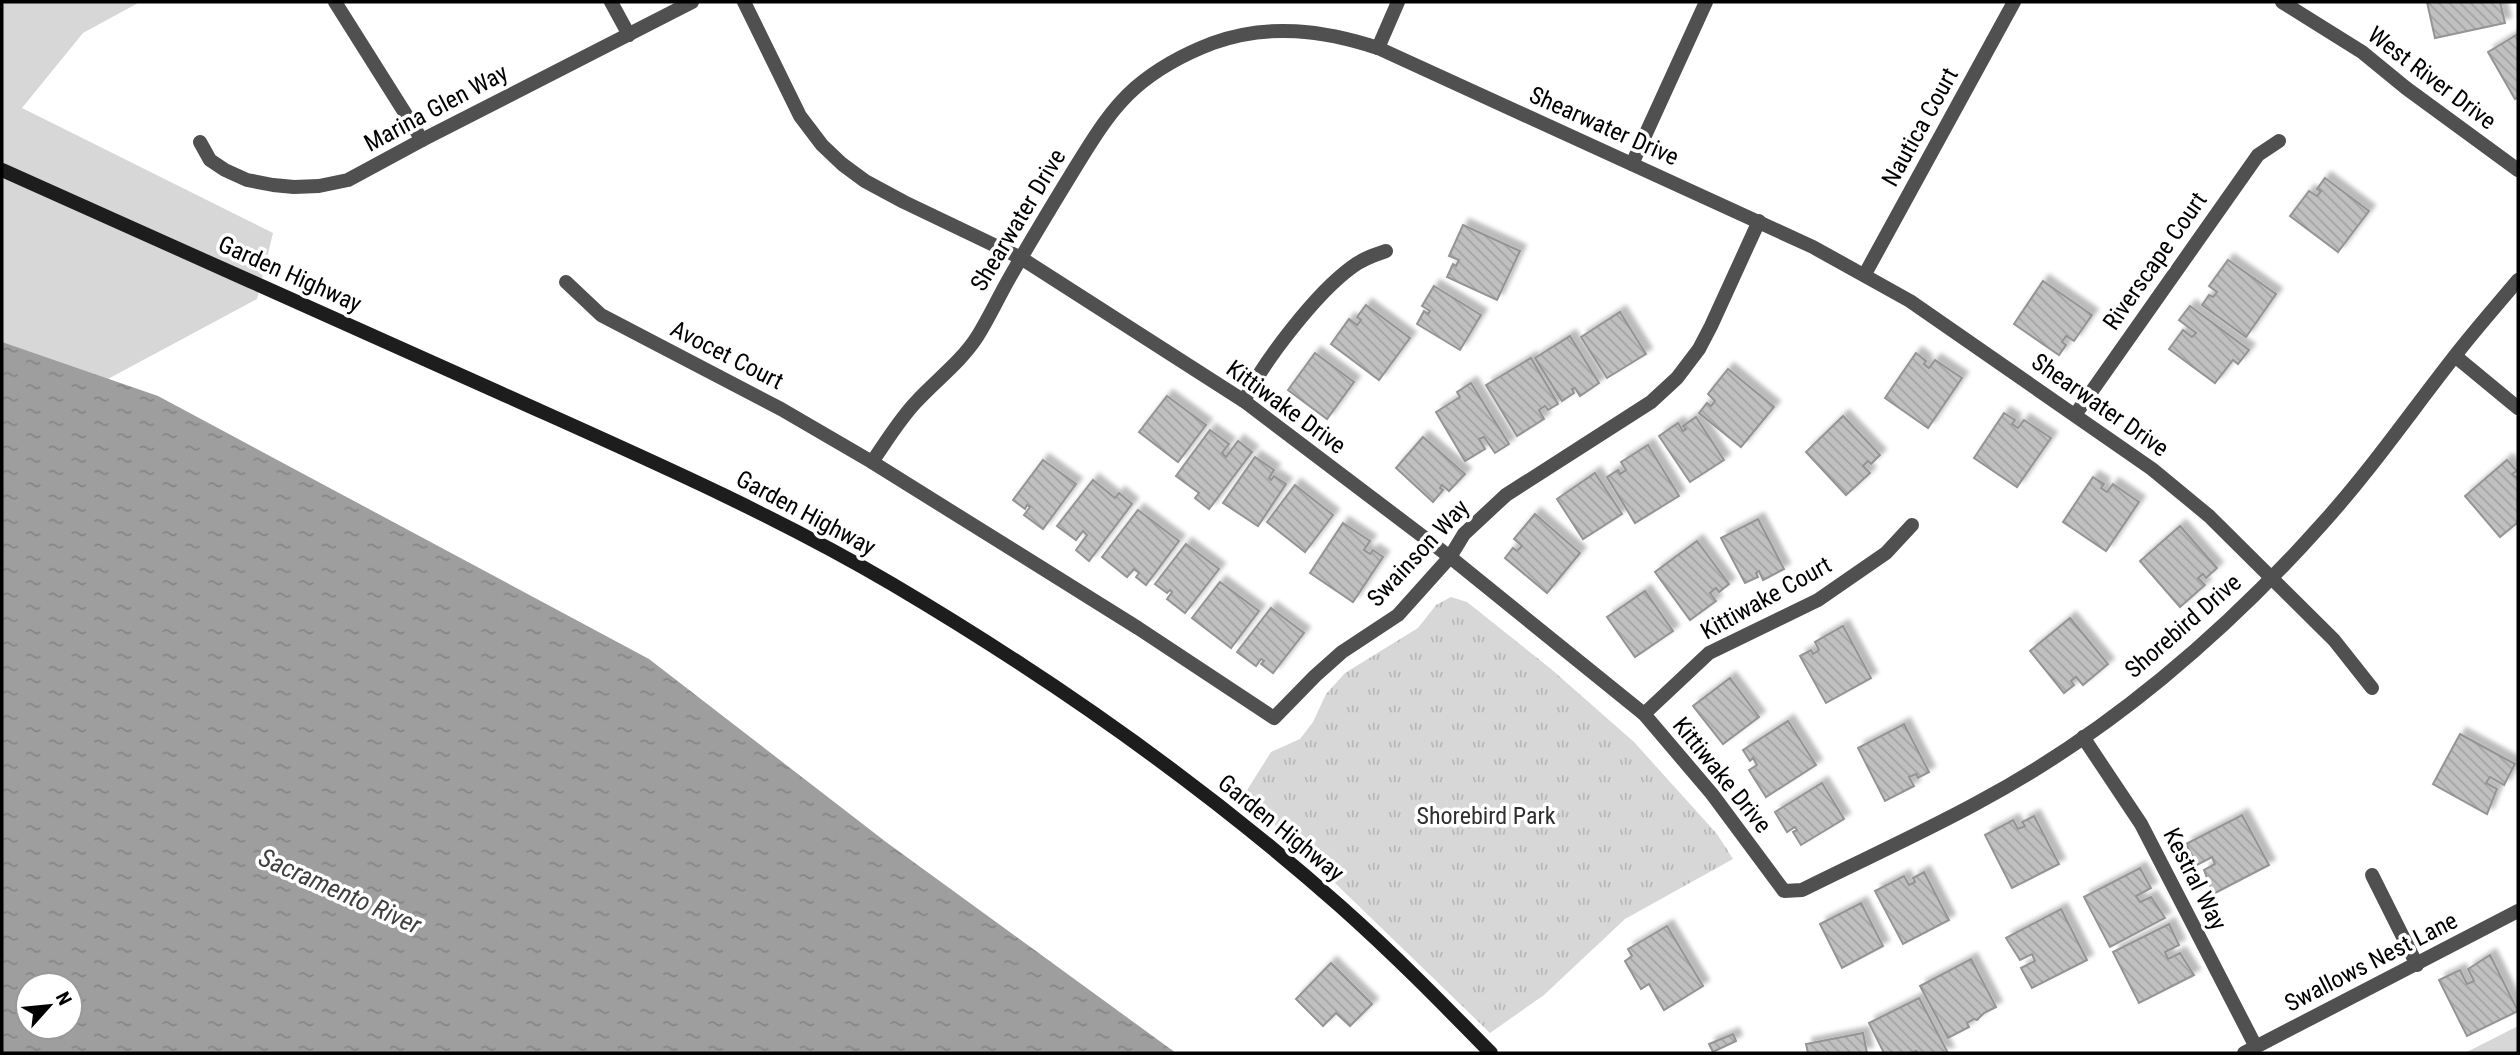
<svg xmlns="http://www.w3.org/2000/svg" width="2520" height="1055" viewBox="0 0 2520 1055" font-family="'Roboto Condensed',sans-serif">
	<defs>
		<pattern id="park-tufts" width="24" height="20" patternUnits="userSpaceOnUse" patternTransform="scale(1.75)"><rect width="24" height="20" fill="#d7d7d7"/><path d="M3 7l-1-3M5 7V3M7 7l1-3M15 17l-1-3M17 17v-4M19 17l1-3" fill="none" stroke="#b7b7b7"/></pattern>
		<pattern id="water-ripples" width="26" height="14" patternUnits="userSpaceOnUse" patternTransform="scale(1.75)"><rect width="26" height="14" fill="#9e9e9e"/><path d="M2 4q2-2 4 0t4 0M15 11q2-2 4 0t4 0" fill="none" stroke="#868686"/></pattern>
		<pattern id="building-back-hatch" width="6" height="6" patternUnits="userSpaceOnUse" patternTransform="scale(1.75)"><rect width="6" height="6" fill="#c0c0c0"/><path d="M-1 5l2 2M0 0l6 6M5-1l2 2" fill="none" stroke="#a3a3a3"/></pattern>
		<filter id="shadow"><feDropShadow dx="6" dy="-6" stdDeviation="2" flood-color="#0004"/></filter>
	</defs>
	<rect width="100%" height="100%" fill="#fff"/>
	<g fill="#d7d7d7">
		<polygon points="2,2 140,2 83,33 22,108 273,233 257,299 93,387 2,352"/>
		<polygon points="2518,1026 2518,1053 2465,1053"/>
	</g>
	<polygon fill="url(#park-tufts)" points="1451,597 1467,602 1551,669 1634,742 1717,834 1733,859 1625,919 1544,995 1490,1033 1244,795 1271,752 1300,739 1313,722 1326,694 1345,673 1418,628 1436,605"/>
	<path fill="url(#water-ripples)" fill-rule="evenodd" d="M2,342L158,396L649,659L886,842L1176,1053H2ZM28,985H70V1027H28Z"/>
	<g fill="url(#building-back-hatch)" stroke="#949494" stroke-width="2" filter="url(#shadow)">
		<polygon points="2427,2 2500,2 2505,23 2435,38"/>
		<polygon points="2518,34 2518,97 2515,99 2488,52"/>
		<polygon points="2325,178 2369,211 2338,252 2290,216 2309,191 2317,196 2321,191 2317,189"/>
		<polygon points="1463,225 1520,251 1497,300 1447,277 1453,264 1456,266 1459,260 1449,256"/>
		<polygon points="2228,260 2276,294 2246,337 2202,305 2209,295 2213,297 2217,292 2209,286"/>
		<polygon points="2043,281 2092,315 2074,341 2066,336 2062,342 2066,345 2059,355 2014,324"/>
		<polygon points="1434,286 1481,315 1460,350 1417,324 1424,311 1428,314 1430,311 1422,306"/>
		<polygon points="1366,305 1410,338 1379,380 1331,344 1349,319 1357,325 1361,320 1357,317"/>
		<polygon points="2190,306 2249,350 2238,364 2233,360 2215,383 2169,349 2183,330 2192,337 2196,333 2179,320"/>
		<polygon points="1620,312 1646,354 1607,378 1581,337"/>
		<polygon points="1570,336 1599,383 1580,396 1575,388 1572,389 1574,393 1562,401 1535,358"/>
		<polygon points="1315,353 1354,382 1327,419 1288,390"/>
		<polygon points="1916,353 1926,361 1924,364 1929,368 1935,360 1962,378 1928,428 1885,398"/>
		<polygon points="1531,358 1558,404 1548,410 1545,406 1539,410 1544,419 1517,436 1486,385"/>
		<polygon points="1728,369 1774,407 1741,447 1699,413 1707,403 1711,406 1715,401 1708,394"/>
		<polygon points="1471,383 1509,444 1495,453 1484,437 1479,439 1485,449 1465,461 1436,412 1460,397 1457,392"/>
		<polygon points="1167,396 1206,425 1178,462 1139,432"/>
		<polygon points="2004,413 2015,420 2012,424 2018,428 2024,420 2051,438 2017,487 1974,458"/>
		<polygon points="1843,416 1880,455 1871,464 1868,461 1863,466 1870,473 1846,495 1806,452"/>
		<polygon points="1696,417 1724,460 1690,482 1659,436 1678,423 1683,431 1686,429 1683,426"/>
		<polygon points="1210,430 1229,444 1222,453 1226,457 1238,441 1252,452 1209,509 1195,498 1199,493 1176,476"/>
		<polygon points="1423,437 1465,474 1449,491 1442,485 1440,488 1443,490 1433,502 1396,468"/>
		<polygon points="1648,445 1679,496 1635,523 1607,477 1618,470 1620,474 1626,470 1621,462"/>
		<polygon points="1255,457 1274,470 1269,478 1271,480 1274,476 1286,484 1258,526 1223,503"/>
		<polygon points="1043,460 1076,484 1043,529 1024,515 1030,507 1027,505 1025,509 1013,500"/>
		<polygon points="2507,460 2517,471 2512,474 2518,479 2518,522 2500,537 2465,496"/>
		<polygon points="1595,473 1622,514 1583,539 1557,499"/>
		<polygon points="2093,477 2104,484 2101,488 2107,492 2113,484 2139,502 2106,551 2063,522"/>
		<polygon points="1093,480 1115,498 1119,493 1132,504 1089,561 1076,550 1087,535 1083,531 1076,540 1057,526"/>
		<polygon points="1295,485 1333,515 1305,552 1267,522"/>
		<polygon points="1138,510 1179,541 1146,585 1136,577 1139,573 1134,569 1127,577 1102,557"/>
		<polygon points="1535,514 1580,553 1547,593 1505,558 1513,548 1517,551 1522,546 1514,539"/>
		<polygon points="1758,519 1784,569 1763,580 1759,571 1756,573 1758,577 1745,583 1721,538"/>
		<polygon points="1343,523 1370,541 1364,550 1370,554 1373,550 1383,557 1353,602 1310,573"/>
		<polygon points="2180,526 2217,568 2206,578 2203,574 2198,578 2205,585 2180,607 2140,561"/>
		<polygon points="1697,541 1729,584 1719,592 1716,588 1710,593 1716,601 1690,620 1655,572"/>
		<polygon points="1186,544 1219,569 1185,613 1167,599 1172,592 1170,590 1167,593 1155,584"/>
		<polygon points="1220,582 1259,611 1231,648 1192,618"/>
		<polygon points="1645,591 1673,631 1635,657 1607,617"/>
		<polygon points="1271,608 1304,633 1273,673 1261,664 1264,661 1261,659 1256,666 1237,652"/>
		<polygon points="2070,618 2108,664 2083,685 2076,677 2071,681 2074,685 2064,693 2030,651"/>
		<polygon points="1843,626 1871,678 1826,703 1800,656 1811,650 1813,654 1819,650 1815,642"/>
		<polygon points="1730,678 1759,717 1723,744 1693,706"/>
		<polygon points="1788,721 1816,765 1766,797 1749,770 1757,765 1753,758 1750,761 1743,750"/>
		<polygon points="1904,724 1929,772 1918,778 1916,774 1909,777 1914,786 1885,801 1858,748"/>
		<polygon points="2460,734 2515,764 2504,785 2490,777 2486,783 2497,789 2487,814 2433,784"/>
		<polygon points="1822,783 1844,819 1801,845 1793,832 1797,830 1795,827 1787,832 1775,812"/>
		<polygon points="2242,815 2269,865 2213,894 2204,870 2215,864 2212,857 2197,865 2186,844"/>
		<polygon points="2034,816 2059,864 2012,888 1985,835 2013,820 2018,829 2025,826 2022,822"/>
		<polygon points="2140,868 2151,888 2136,896 2140,902 2151,897 2165,918 2110,947 2084,897"/>
		<polygon points="1924,872 1949,920 1903,944 1875,891 1904,876 1909,885 1915,882 1913,878"/>
		<polygon points="1861,903 1883,946 1842,968 1820,924"/>
		<polygon points="2061,909 2087,960 2032,988 2021,968 2035,961 2032,954 2020,960 2006,938"/>
		<polygon points="2169,924 2179,945 2165,952 2168,959 2180,953 2194,975 2139,1003 2113,952"/>
		<polygon points="1667,926 1703,986 1664,1010 1649,984 1641,989 1625,961 1632,956 1628,949"/>
		<polygon points="2490,955 2518,1011 2467,1036 2439,980 2460,970 2467,984 2474,981 2468,969"/>
		<polygon points="1971,959 1996,1007 1984,1013 1977,1020 1974,1019 1967,1023 1969,1027 1948,1038 1920,986"/>
		<polygon points="1331,963 1372,1004 1350,1026 1336,1013 1323,1026 1296,999"/>
		<polygon points="1919,998 1948,1053 1918,1053 1916,1051 1912,1053 1884,1053 1869,1023"/>
		<polygon points="1863,1033 1867,1053 1808,1053 1806,1044"/>
		<polygon points="1733,1034 1736,1041 1713,1052 1709,1044"/>
	</g>
	<g fill="none" stroke-linecap="round" stroke-linejoin="round">
		<g stroke="#505050" stroke-width="14">
			<polyline points="335,2 422,140"/>
			<polyline points="611,2 629,35"/>
			<path d="M744,2L800,116L822,145L842,164L865,181L904,202L1021,258L1244,401L1450,557L1644,714L1712,794L1784,891L1802,890C1860,861 1920,834 1977,803C2107,734 2225,633 2322,524C2370,471 2410,413 2454,357C2474,331 2497,305 2518,280"/>
			<polyline points="2282,2 2362,52 2406,88 2518,170"/>
			<polyline points="1378,48 1398,2"/>
			<polyline points="200,142 210,160 225,170 247,180 273,185 294,187 319,186 348,180 422,140 692,2"/>
			<polyline points="1632,164 1706,2"/>
			<polyline points="1865,274 2014,2"/>
			<polyline points="566,282 601,315 781,409 872,462 1138,628 1274,718 1315,676 1342,652 1398,615 1450,557 1464,534 1506,495 1651,402 1677,378 1699,349 1711,326 1759,221"/>
			<polyline points="2455,356 2518,408"/>
			<path d="M1244,401C1263,362 1316,293 1352,267C1362,259 1374,255 1386,251"/>
			<polyline points="2075,415 2258,155 2279,141"/>
			<path d="M872,462C886,442 899,420 916,402C936,380 960,363 977,337C989,318 999,296 1010,277C1031,240 1053,204 1075,168C1093,139 1110,110 1135,88C1158,68 1184,54 1213,43C1268,23 1323,30 1378,48L1813,247L1910,301L2152,469L2209,516L2334,640L2372,688"/>
			<polyline points="1644,714 1709,653 1818,600 1886,553 1912,525"/>
			<polyline points="2083,737 2141,824 2256,1047"/>
			<polyline points="2372,875 2417,965"/>
			<polyline points="2244,1053 2518,911"/>
		</g>
		<path stroke="#1d1d1d" stroke-width="14" d="M2,170C167,244 333,318 498,392C631,452 766,510 892,584C1051,678 1202,784 1340,906C1393,953 1442,1003 1491,1053"/>
	</g>
	<g text-anchor="middle" dominant-baseline="central" stroke-width="7" stroke-linejoin="round" paint-order="stroke">
		<g font-size="24" fill="#000" stroke="#fff">
			<text transform="translate(2432 78) rotate(37)">West River Drive</text>
			<text transform="translate(436 108) rotate(-28)">Marina Glen Way</text>
			<text transform="translate(1604 126) rotate(24)">Shearwater Drive</text>
			<text transform="translate(1920 127) rotate(-61)">Nautica Court</text>
			<text transform="translate(1018 220) rotate(-59)">Shearwater Drive</text>
			<text transform="translate(2155 261) rotate(-55)">Riverscape Court</text>
			<text transform="translate(290 274) rotate(24)">Garden Highway</text>
			<text transform="translate(727 355) rotate(27)">Avocet Court</text>
			<text transform="translate(2100 405) rotate(35)">Shearwater Drive</text>
			<text transform="translate(1286 407) rotate(36)">Kittiwake Drive</text>
			<text transform="translate(806 513) rotate(28)">Garden Highway</text>
			<text transform="translate(1418 553) rotate(-47)">Swainson Way</text>
			<text transform="translate(1766 598) rotate(-29)">Kittiwake Court</text>
			<text transform="translate(2183 626) rotate(-41)">Shorebird Drive</text>
			<text transform="translate(1722 775) rotate(51)">Kittiwake Drive</text>
			<text transform="translate(1281 828) rotate(39)">Garden Highway</text>
			<text transform="translate(2195 879) rotate(63)">Kestral Way</text>
			<text transform="translate(2371 962) rotate(-27)">Swallows Nest Lane</text>
		</g>
		<g font-size="24" fill="#2e2e2e" stroke="#fff">
			<text x="1486" y="816">Shorebird Park</text>
		</g>
		<g font-size="26" font-style="italic" fill="#3f3f3f" stroke="#fff">
			<text transform="translate(340 891) rotate(24)">Sacramento River</text>
		</g>
	</g>
	<rect width="2520" height="1055" fill="none" stroke="#000000" stroke-width="7"/>
	<g transform="translate(49 1006) rotate(63)"><circle r="33" fill="#ffffff" stroke="#999999" stroke-width="2"/>
	<path d="M0-5L12 26L0 18L-12 26Z" fill="#000000"/>
	<text y="-10" font-size="19" font-weight="bold" text-anchor="middle" fill="#000000">N</text>
	</g>
</svg>
